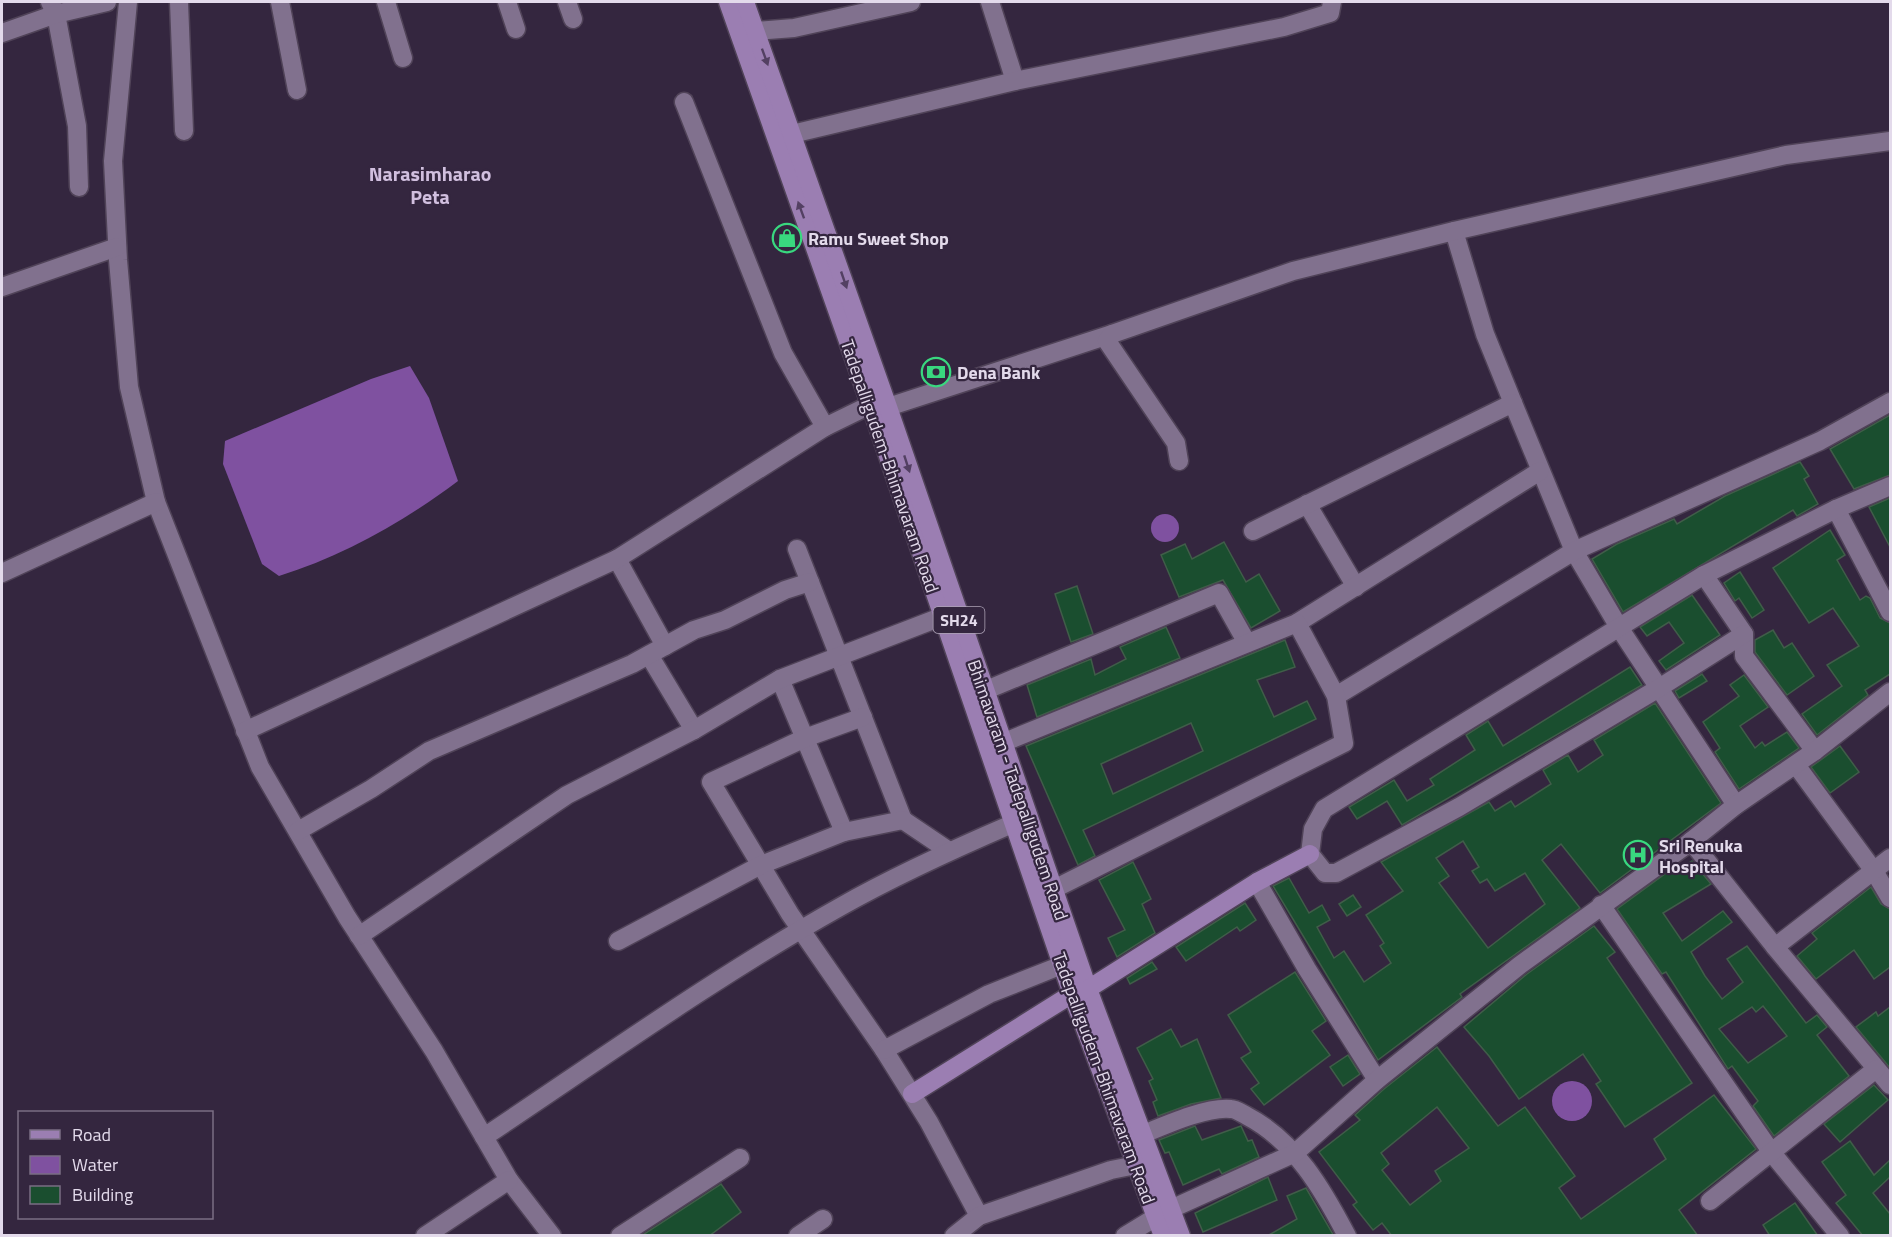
<svg xmlns="http://www.w3.org/2000/svg" width="1892" height="1237" viewBox="0 0 1892 1237" font-family="'Titillium Web',sans-serif">
	<rect width="100%" height="100%" fill="#34263f"/>
	<g fill="#7f51a0">
		<path d="M410,366L429,398L458,481C405,521 343,556 279,576L262,564L223,464L225,441L371,379Z"/>
		<circle cx="1165" cy="528" r="14"/>
		<circle cx="1572" cy="1101" r="20"/>
	</g>
	<g fill="#1a4e2f" stroke="#405d49" stroke-width="1.5" fill-rule="evenodd">
		<polygon points="1890,415 1890,475 1854,489 1830,449"/>
		<polygon points="1800,462 1809,476 1804,479 1818,504 1797,516 1793,510 1623,612 1592,559 1617,544 1674,519 1677,524 1725,496"/>
		<polygon points="1890,498 1890,547 1869,507"/>
		<polygon points="1830,530 1845,555 1837,560 1860,600 1866,596 1870,598 1880,618 1890,623 1890,674 1865,690 1868,695 1817,735 1802,714 1842,686 1827,665 1859,646 1833,608 1809,623 1773,568"/>
		<polygon points="1224,542 1246,582 1259,574 1280,611 1251,628 1223,580 1179,597 1161,555 1185,544 1192,559"/>
		<polygon points="1740,572 1764,610 1752,618 1739,598 1735,601 1724,583"/>
		<polygon points="1077,586 1093,634 1071,642 1055,594"/>
		<polygon points="1692,595 1720,635 1666,670 1659,661 1684,643 1669,622 1647,636 1640,627"/>
		<polygon points="1166,627 1180,658 1037,717 1027,685 1091,659 1095,675 1126,659 1120,647"/>
		<polygon points="1773,630 1784,648 1792,643 1814,676 1787,695 1755,652 1755,640"/>
		<path d="M1285,640L1295,667L1257,680L1274,717L1307,701L1316,719L1083,830L1095,856L1078,865L1026,746ZM1191,723L1203,751L1113,794L1101,764Z"/>
		<polygon points="1630,667 1642,685 1402,825 1387,801 1357,819 1349,807 1394,780 1407,801 1434,785 1430,779 1475,750 1466,735 1488,721 1503,746"/>
		<polygon points="1702,674 1707,681 1679,698 1675,691"/>
		<polygon points="1744,675 1768,707 1740,726 1755,748 1762,742 1765,746 1787,732 1799,748 1739,789 1715,752 1720,748 1703,722 1739,696 1730,685"/>
		<path d="M1655,703L1721,803L1600,893L1561,844L1542,860L1580,908L1460,994L1462,997L1378,1060L1273,886L1289,878L1309,913L1322,905L1330,920L1317,927L1334,958L1344,951L1364,982L1391,963L1380,946L1384,943L1366,915L1403,891L1381,862L1489,802L1495,811L1511,801L1515,807L1551,784L1543,770L1568,755L1578,772L1603,755L1594,740ZM1463,841L1479,867L1472,871L1480,883L1487,879L1495,891L1525,873L1545,904L1488,948L1439,883L1449,876L1436,858Z"/>
		<polygon points="1840,746 1859,772 1830,793 1811,767"/>
		<path d="M1692,861L1711,884L1663,913L1682,941L1723,911L1732,922L1691,952L1705,976L1722,999L1743,982L1727,959L1747,946L1806,1023L1817,1015L1827,1027L1817,1035L1849,1076L1774,1136L1753,1106L1758,1101L1732,1066L1728,1069L1666,972L1662,974L1617,909L1669,871L1673,873ZM1763,1006L1787,1036L1748,1063L1719,1029L1752,1007L1756,1012Z"/>
		<polygon points="1133,862 1151,899 1142,904 1155,933 1117,957 1108,938 1125,930 1099,880"/>
		<polygon points="1871,887 1881,904 1890,909 1890,967 1874,979 1854,950 1816,979 1797,956 1817,939 1812,933"/>
		<polygon points="1353,895 1361,907 1347,916 1339,904"/>
		<polygon points="1245,903 1256,920 1240,931 1237,927 1186,961 1176,947"/>
		<polygon points="1594,926 1615,952 1607,958 1692,1083 1625,1127 1596,1084 1601,1081 1583,1054 1519,1099 1489,1056 1464,1027 1527,974"/>
		<polygon points="1152,962 1157,969 1130,984 1127,978"/>
		<polygon points="1295,972 1326,1021 1312,1031 1330,1055 1264,1105 1251,1089 1259,1083 1241,1058 1251,1052 1228,1015"/>
		<polygon points="1890,1007 1890,1068 1856,1027 1876,1012 1878,1016"/>
		<polygon points="1171,1029 1181,1047 1197,1039 1221,1098 1191,1104 1158,1116 1153,1102 1157,1100 1149,1081 1153,1079 1137,1048"/>
		<path d="M1437,1047L1498,1126L1525,1107L1575,1176L1559,1188L1581,1219L1666,1159L1654,1139L1714,1095L1756,1149L1679,1210L1698,1236H1392L1382,1223L1373,1230L1353,1205L1357,1202L1319,1152L1360,1120L1355,1115L1384,1089ZM1437,1107L1469,1148L1435,1171L1441,1181L1410,1205L1382,1170L1389,1164L1381,1153Z"/>
		<polygon points="1348,1055 1360,1074 1343,1086 1330,1067"/>
		<polygon points="1874,1085 1888,1100 1840,1142 1824,1124"/>
		<polygon points="1195,1126 1202,1140 1241,1126 1248,1141 1252,1140 1259,1157 1222,1174 1219,1169 1183,1185 1169,1152 1165,1153 1159,1140"/>
		<polygon points="1850,1141 1874,1175 1890,1160 1890,1177 1873,1193 1890,1214 1890,1236 1863,1236 1836,1203 1846,1195 1822,1162"/>
		<polygon points="1268,1177 1277,1200 1203,1232 1195,1213"/>
		<polygon points="721,1184 741,1212 709,1236 641,1236"/>
		<polygon points="1306,1188 1334,1236 1267,1236 1297,1219 1287,1196"/>
		<polygon points="1795,1203 1818,1236 1770,1236 1763,1225"/>
	</g>
	<g fill="none" stroke-linecap="round" stroke-linejoin="round">
		<g stroke="#504358" stroke-width="21">
			<g id="minor">
				<polyline points="50,2 56,14 77,126 79,187"/>
				<polyline points="128,2 113,161 118,260 129,387 156,502 260,767 347,917 434,1051 509,1180 552,1236"/>
				<polyline points="179,2 184,131"/>
				<polyline points="280,2 297,90"/>
				<polyline points="386,2 403,58"/>
				<polyline points="507,2 516,29"/>
				<polyline points="567,2 573,19"/>
				<polyline points="990,2 1015,81"/>
				<polyline points="755,31 794,28 911,2"/>
				<polyline points="2,33 56,14 107,2"/>
				<polyline points="684,102 783,353 825,427"/>
				<polyline points="792,134 1015,81 1284,27 1330,13 1332,2"/>
				<polyline points="1454,231 1485,334 1513,403"/>
				<polyline points="2,287 117,247"/>
				<polyline points="888,407 1112,334"/>
				<polyline points="1179,461 1176,443 1107,341 1112,334 1293,271 1454,231 1786,155 1890,141"/>
				<polyline points="1307,504 1356,587"/>
				<polyline points="1836,509 1890,612"/>
				<polyline points="1253,531 1513,403 1574,551 1620,629 1736,805"/>
				<polyline points="797,549 903,820"/>
				<polyline points="617,559 665,646"/>
				<polyline points="2,573 156,502"/>
				<polyline points="1704,575 1744,634 1744,656 1815,751"/>
				<polyline points="1744,634 1659,688 1459,807 1336,873 1325,873 1310,854 1313,829 1324,809 1704,575 1836,509 1890,486"/>
				<polyline points="649,655 694,730"/>
				<polyline points="780,679 844,832"/>
				<polyline points="984,691 1219,593 1247,643"/>
				<polyline points="1336,696 1574,551 1820,441 1890,402"/>
				<polyline points="863,717 805,738 711,782 790,914 884,1050 929,1122 979,1216"/>
				<polyline points="245,731 617,559 825,427 870,405"/>
				<polyline points="1002,743 1297,623 1540,471"/>
				<polyline points="1796,765 1874,871 1890,898"/>
				<polyline points="298,831 371,789 429,751 632,664 694,630 725,620 785,590 810,582"/>
				<polyline points="1691,841 1775,947 1890,858"/>
				<polyline points="1257,882 1307,969 1377,1080"/>
				<polyline points="1054,889 1344,743 1336,696 1297,623"/>
				<polyline points="1601,905 1772,1153 1840,1236"/>
				<polyline points="359,936 567,795 694,730 780,679 941,617"/>
				<polyline points="618,941 761,865 844,832 903,820 949,851"/>
				<polyline points="1775,947 1890,1085"/>
				<polyline points="884,1050 989,994 1062,965"/>
				<path d="M484,1137C601,1059 717,976 840,907C896,875 954,849 1012,824"/>
				<path d="M1129,1140C1155,1130 1204,1106 1231,1109C1236,1109 1243,1114 1247,1116C1295,1141 1323,1190 1347,1236"/>
				<polyline points="1710,1201 1876,1069"/>
				<polyline points="1171,1209 1295,1153 1377,1080 1520,965 1685,846 1736,805 1815,751 1890,692"/>
				<polyline points="425,1236 509,1180"/>
				<polyline points="620,1236 740,1158"/>
				<polyline points="798,1236 823,1219"/>
				<polyline points="954,1236 979,1216 1111,1170 1136,1165"/>
				<polyline points="1125,1236 1156,1217"/>
			</g>
		</g>
		<g stroke="#504358" stroke-width="21">
			<g id="major">
				<polyline points="728,2 873,412 1072,994 1163,1236"/>
				<polyline points="745,2 888,407 1088,989 1181,1236"/>
				<polyline points="912,1094 1072,994 1088,989 1257,882 1310,854"/>
			</g>
		</g>
		<use href="#minor" stroke="#81718e" stroke-width="18"/>
		<use href="#major" stroke="#9b7eb2" stroke-width="18"/>
	</g>
	<defs><path id="oneway-solid" d="M-6-.8H1V-3.2L6.5 0L1 3.2V.8H-6Z" transform="scale(1.5)"/></defs>
	<g fill="#534062">
		<use href="#oneway-solid" transform="translate(765 57) rotate(70)"/>
		<use href="#oneway-solid" transform="translate(801 210) rotate(-110)"/>
		<use href="#oneway-solid" transform="translate(844 280) rotate(71)"/>
		<use href="#oneway-solid" transform="translate(907 464) rotate(72)"/>
	</g>
	<defs>
		<g id="shop-ring" transform="scale(1.5)"><circle r="9.5" fill="#34263f" stroke="#39d87f" stroke-width="1.5"/><path d="M-5-2.5h2.3a2.7 3.5 0 0 1 5.4 0H5L5.5 6h-11ZM-1.5-2.5h3a1.5 2.3 0 0 0-3 0Z" fill="#39d87f"/></g>
		<g id="bank-ring" transform="scale(1.5)"><circle r="9.5" fill="#34263f" stroke="#39d87f" stroke-width="1.5"/><path d="M-6-4H6V4H-6ZM0-2.3a2.3 2.3 0 1 0 0 4.6a2.3 2.3 0 1 0 0-4.6Z" fill="#39d87f"/></g>
		<g id="hospital-ring" transform="scale(1.5)"><circle r="9.5" fill="#34263f" stroke="#39d87f" stroke-width="1.5"/><path d="M-5-5h3v3.5h4V-5h3V5h-3V1.5h-4V5h-3Z" fill="#39d87f"/></g>
	</defs>
	<g fill-rule="evenodd">
		<use href="#shop-ring" x="787" y="238"/>
		<use href="#bank-ring" x="936" y="372"/>
		<use href="#hospital-ring" x="1638" y="855"/>
	</g>
	<g text-anchor="middle" dominant-baseline="central" stroke-width="4.5" stroke-linejoin="round" paint-order="stroke">
		<rect fill="#34263f" stroke="#aea4b7" stroke-width="1.5" x="933.5" y="607" width="51" height="26" rx="4.5"/>
		<g font-size="16" font-weight="bold" fill="#e3daeb">
			<text x="959" y="620">SH24</text>
		</g>
		<g font-size="18" font-weight="bold" fill="#e3daeb" stroke="#34263f" text-anchor="start">
			<text x="808" y="238">Ramu Sweet Shop</text>
			<text x="957" y="372">Dena Bank</text>
			<text x="1659" y="845">Sri Renuka<tspan x="1659" dy="21">Hospital</tspan></text>
		</g>
		<g font-size="18" fill="#e3daeb" stroke="#34263f">
			<text transform="translate(890 466) rotate(71)">Tadepalligudem-Bhimavaram Road</text>
			<text transform="translate(1018 790) rotate(71)">Bhimavaram - Tadepalligudem Road</text>
			<text transform="translate(1104 1078) rotate(70)">Tadepalligudem-Bhimavaram Road</text>
		</g>
		<g font-size="20" font-weight="bold" fill="#d1bfdf" stroke="#34263f">
			<text x="430" y="173">Narasimharao<tspan x="430" dy="23">Peta</tspan></text>
		</g>
	</g>
	<rect width="1892" height="1237" fill="none" stroke="#e3daeb" stroke-width="6"/>
	<rect x="18" y="1111" width="195" height="108" fill="#34263f" stroke="#7a6e84" stroke-width="1.5"/>
	<rect x="30" y="1130" width="30" height="9" fill="#9b7eb2" stroke="#7a6e84" stroke-width="1.5"/>
	<text x="72" y="1141" font-size="18" fill="#e3daeb">Road</text>
	<rect x="30" y="1156" width="30" height="18" fill="#7f51a0" stroke="#7a6e84" stroke-width="1.5"/>
	<text x="72" y="1171" font-size="18" fill="#e3daeb">Water</text>
	<rect x="30" y="1186" width="30" height="18" fill="#1a4e2f" stroke="#7a6e84" stroke-width="1.5"/>
	<text x="72" y="1201" font-size="18" fill="#e3daeb">Building</text>
</svg>
